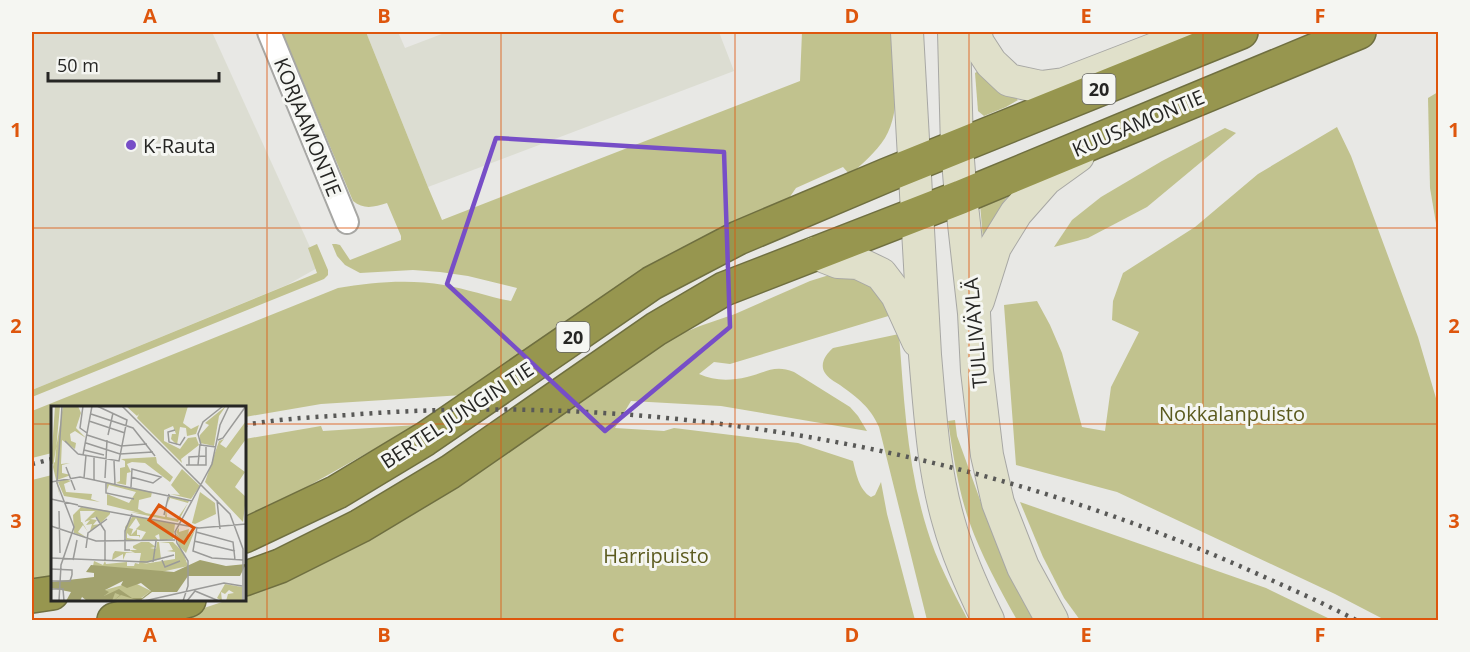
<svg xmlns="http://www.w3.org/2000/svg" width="1470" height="652" viewBox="0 0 1470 652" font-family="'Open Sans',sans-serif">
	<rect width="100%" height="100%" fill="#e8e8e5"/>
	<g fill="#dcddd2">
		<polygon points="32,32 212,32 319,267 287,285 32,390"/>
		<polygon points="366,32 398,32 405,48 447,32 719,32 734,71 428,187"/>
	</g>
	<g fill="#c1c28e">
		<path d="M282,32H366L428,187L442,220L800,81L802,32H892C894,64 903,108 885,138C876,152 862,164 850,175L843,167L796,188L787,201L463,395L321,404L245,417L244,408H52V453L32,458V411L338,288C372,282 410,279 444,285C467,289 489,297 511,301L517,288L468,276L440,272L413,270L360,273L345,265L337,256L332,244H336L340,245L350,260L401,240V236L387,203C374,207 364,210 353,201Z"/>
		<polygon points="980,70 1018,100 1006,107 984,116 978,111 975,73"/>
		<polygon points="1438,92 1438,235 1430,188 1428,98"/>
		<polygon points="1337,127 1351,156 1418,337 1438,405 1438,620 1385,620 1335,594 1117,492 1016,465 1004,305 1037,301 1050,325 1062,353 1082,427 1105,431 1111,387 1139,332 1112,320 1113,301 1123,273 1195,227 1258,174"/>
		<polygon points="1225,128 1236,133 1147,207 1088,238 1054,247 1072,220 1101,197 1162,161"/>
		<polygon points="1010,192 990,224 983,239 980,204"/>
		<polygon points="317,244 328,270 328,275 324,279 32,397 32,390 317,273 308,248"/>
		<path d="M844,274L871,281L895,314L730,364L714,362L699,374C714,381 730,381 747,377C765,373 774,364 794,372L850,407L858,416L867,431L721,406L631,401L615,428L664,431L674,428L798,443L853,461C856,473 859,490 871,497L875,495L881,482L887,514L915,620H168L228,600H244L245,594L666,340L700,326L735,314L810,281L826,276Z"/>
		<path d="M899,334C904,399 907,465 927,529C936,560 953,591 968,620H927L879,427C870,407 858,398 840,385C835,382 828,378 825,373C819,364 826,354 833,348Z"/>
		<path d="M955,420L957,436L983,508L1010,575L1034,620H1017C999,588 981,555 969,521C958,489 953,454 948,421Z"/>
		<polygon points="417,425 278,503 245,516 245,439 321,426 323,431"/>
		<polygon points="52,475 52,577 32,581 32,480"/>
		<polygon points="1020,502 1266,588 1332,620 1080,620 1064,598 1043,557"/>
	</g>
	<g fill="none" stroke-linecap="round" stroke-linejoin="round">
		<g stroke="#a7a7a4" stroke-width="26">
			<polyline id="street" points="269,32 347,222"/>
		</g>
		<g stroke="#a7a7a4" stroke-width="34">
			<g id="secondary">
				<path d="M907,32L925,355C930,411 933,469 949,523C958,556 973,589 988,620"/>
				<polyline points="954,32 957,148 961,197 974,313 977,371 987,455 998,503 1023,567 1052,620"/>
				<polyline points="975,32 978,43 991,63 1009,80 1041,87 1064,84 1178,40"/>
				<polyline points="815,253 838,262 858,263 881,274 897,295 918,341"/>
				<polyline points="978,301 995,247 1016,213 1046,179 1078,156"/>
			</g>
		</g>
		<g stroke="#6f6f40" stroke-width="36">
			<g id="highway">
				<polyline points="244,536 337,492 425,439 652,283 738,238 887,175 1241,32"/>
				<polyline points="244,579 280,566 360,526 450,472 656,329 724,289 961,197 1359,32"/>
				<polyline points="32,596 52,593"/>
				<polyline points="114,620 189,600"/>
			</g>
		</g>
		<use href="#street" stroke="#fff" stroke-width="22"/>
		<use href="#secondary" stroke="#e0e0ca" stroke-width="32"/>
		<use href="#highway" stroke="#97964f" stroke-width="33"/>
		<g stroke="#595957" stroke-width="4.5" stroke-dasharray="3 6" stroke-linecap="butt">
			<path d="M244,425C279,419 313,417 348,415C650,391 964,445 1242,567C1280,584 1319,601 1356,620"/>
			<polyline points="32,464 52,459"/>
		</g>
	</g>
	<path fill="none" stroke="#774ec7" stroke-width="4.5" stroke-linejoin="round" d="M496,138L724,152L730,327L605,431L447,284Z"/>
	<path fill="none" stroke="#de560d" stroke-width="1.5" stroke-opacity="0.55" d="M267,32V620M501,32V620M735,32V620M969,32V620M1203,32V620M32,228H1438M32,424H52M244,424H1438"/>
	<circle fill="#774ec7" stroke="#f5f6f2" stroke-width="2" cx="131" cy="145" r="6"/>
	<g text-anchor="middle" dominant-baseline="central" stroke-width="6" stroke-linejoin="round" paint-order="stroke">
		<g fill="#f5f6f2" stroke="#646462" stroke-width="1.5">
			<rect x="1082.5" y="74" width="33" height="30" rx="4.5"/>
			<rect x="556.5" y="322" width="33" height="30" rx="4.5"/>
		</g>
		<g font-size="18" font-weight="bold" fill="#262624">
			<text x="1099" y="89">20</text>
			<text x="573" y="337">20</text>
		</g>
		<g font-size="20" fill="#262624" stroke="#f5f6f2">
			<text transform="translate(1138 123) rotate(-23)">KUUSAMONTIE</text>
			<text transform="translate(308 127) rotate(68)">KORJAAMONTIE</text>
			<text transform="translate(975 333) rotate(-95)">TULLIVÄYLÄ</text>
			<text transform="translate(457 415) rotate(-33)">BERTEL JUNGIN TIE</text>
		</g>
		<g font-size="20" fill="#262624" stroke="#f5f6f2" text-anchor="start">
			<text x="143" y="145">K-Rauta</text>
		</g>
		<g font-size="20" fill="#5b5a1e" stroke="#f5f6f2">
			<text x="1232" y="413">Nokkalanpuisto</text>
			<text x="656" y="555">Harripuisto</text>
		</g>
	</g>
	<g transform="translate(51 406)">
		<rect width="195" height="195" fill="#e8e8e5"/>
		<path d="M4,0H9L4,56L0,59ZM12,0H27L30,7L25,22L35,32L24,25L19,28L20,35L25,37L24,43L11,34L10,58L19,57L11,59V67L20,69L6,74L9,91L2,61ZM75,0H137L132,17L140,23L148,19L145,28L136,30L135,22L129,21L126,39L120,33L121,28H125L122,20L113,24V35L129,43L137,32L145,31L148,39L130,53L131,57L86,12L88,8L86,10ZM175,0L168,10L163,40L149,37V29L158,19L154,17ZM195,15V33L179,55L194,66L184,81L195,91L192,116L154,76L168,35L173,33L169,38L175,42ZM105,51L106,57L122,71L119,76L94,57L81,56L76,58L80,66L76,67L75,79L65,77L69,75V62L74,61V55L70,53ZM131,63L149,80L140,93L119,88L129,89L120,79ZM14,73L20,75L13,78L15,86L41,88L40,93L49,96L13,90L7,76ZM56,77L101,86L100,91L88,94L87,103L95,107L114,111L115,102L116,111L126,113L137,97L119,92L117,97L118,90L138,95L127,116L79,106L89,107L56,99V88L78,97L85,86L58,79L56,84ZM149,86L164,97L165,108L144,118L141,117ZM30,101L59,105V108L50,117L45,111L39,113L46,114L42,119L49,118L39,125L41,118L35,119L39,114L33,116L44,105H29L30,116H31L37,126L32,119L27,126L35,131L23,127L22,109ZM82,110L124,118L122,133L109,135L108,128L104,130L107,134H90L95,126L85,123L89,119L85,112L78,122L82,123L80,129L86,123V129H89V132L88,130H79L76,127V132L89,134H75L74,121ZM128,122V126L138,123L136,135L144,124L135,147L128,140L125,127L129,131L125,126ZM90,136H98L105,141L99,142L105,143L106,136H122L132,146L137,160L110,166L42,160L43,155L52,159L54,155L55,158L76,156V160H83L84,157L88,158L90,147H75L72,154V148L61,154L62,148L64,145L84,147L78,144H86L82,142V140ZM108,136L118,137L122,144L116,145L124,146V153L92,158L110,153ZM82,176L100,185L86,195H53L54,184ZM174,178L191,181V195H175L177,188L183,187L178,184L174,188L170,186L171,195L166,192Z" fill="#c1c28e" fill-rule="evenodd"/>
		<path d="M149,154L175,160L195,158L189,170H137L126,186H101L89,195L70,189L62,195L69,189L64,187L61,195H36L31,191L29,195H15L20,186L0,182V176L43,171V167L35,166L40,159L123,166ZM72,175L70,179L76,182L90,177L100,185L91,192H81L68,183L53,190L58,186L54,184Z" fill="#a2a26e" fill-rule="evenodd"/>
		<path fill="none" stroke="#9a9a98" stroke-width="1.5" d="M32,0L29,22L36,27M71,0L179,108L192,143V195M40,8L82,22L104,50M38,15L74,27M124,24L117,26L118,36L129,39L134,31M36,29L70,40L96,38M57,29L62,7M167,34L172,32L195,0M14,35L27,48M35,37L69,48L102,46M165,41L150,39L147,28L152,16L172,0M33,44L53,49M27,48L68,55L76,14L46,0M32,49L41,0M43,51V74M63,55L64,78M135,59H155V41M138,59V51L155,50M147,59L149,38M15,61L24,84M33,72L35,49M54,72L56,34M0,76L29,71L141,95M55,76V87L83,93M80,81L81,63L110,71L102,77L80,71M0,93L27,99M166,94L169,123M27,100L148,122L195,118M8,105L9,147M113,109L118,88M45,111L54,125V155M0,120L45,135L124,134M146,121L142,145L161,152L192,154M145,126L182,136L184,154M143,135L184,145M35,142L37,127L56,113M79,144H74V125L81,108M0,152L96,156L123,149M22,154L26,134M111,154L114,161L129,155M102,156L105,135M0,163L21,164V169M0,175H19L21,169M0,183H12L13,195M8,195L10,159L23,121L6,77L11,0M93,195L173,177L191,180M132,195L137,180V155L126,137L124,126L161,58L169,19L178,0M136,195L144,185L168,195"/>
		<path fill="#de560d" fill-opacity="0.15" stroke="#de560d" stroke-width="3" d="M108,99L143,122L133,137L98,114Z"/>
		<rect width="195" height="195" fill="none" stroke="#262624" stroke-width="3"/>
	</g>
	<rect width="1470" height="652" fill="none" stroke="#f5f6f2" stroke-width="66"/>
	<path d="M48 72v9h171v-9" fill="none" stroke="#262624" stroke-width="3"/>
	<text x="57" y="72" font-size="18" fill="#262624" stroke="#f5f6f2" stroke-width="4.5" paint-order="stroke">50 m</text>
	<rect x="33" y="33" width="1404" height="586" fill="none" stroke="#de560d" stroke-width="2"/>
	<g font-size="20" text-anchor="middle" font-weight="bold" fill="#de560d">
		<text x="150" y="23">A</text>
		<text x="384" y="23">B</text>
		<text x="618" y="23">C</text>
		<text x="852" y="23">D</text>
		<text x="1086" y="23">E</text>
		<text x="1320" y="23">F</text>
		<text x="16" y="137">1</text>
		<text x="1454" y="137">1</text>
		<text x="16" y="333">2</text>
		<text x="1454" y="333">2</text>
		<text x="16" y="528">3</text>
		<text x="1454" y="528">3</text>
		<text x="150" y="642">A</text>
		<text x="384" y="642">B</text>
		<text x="618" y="642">C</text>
		<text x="852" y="642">D</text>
		<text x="1086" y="642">E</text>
		<text x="1320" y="642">F</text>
	</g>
</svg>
